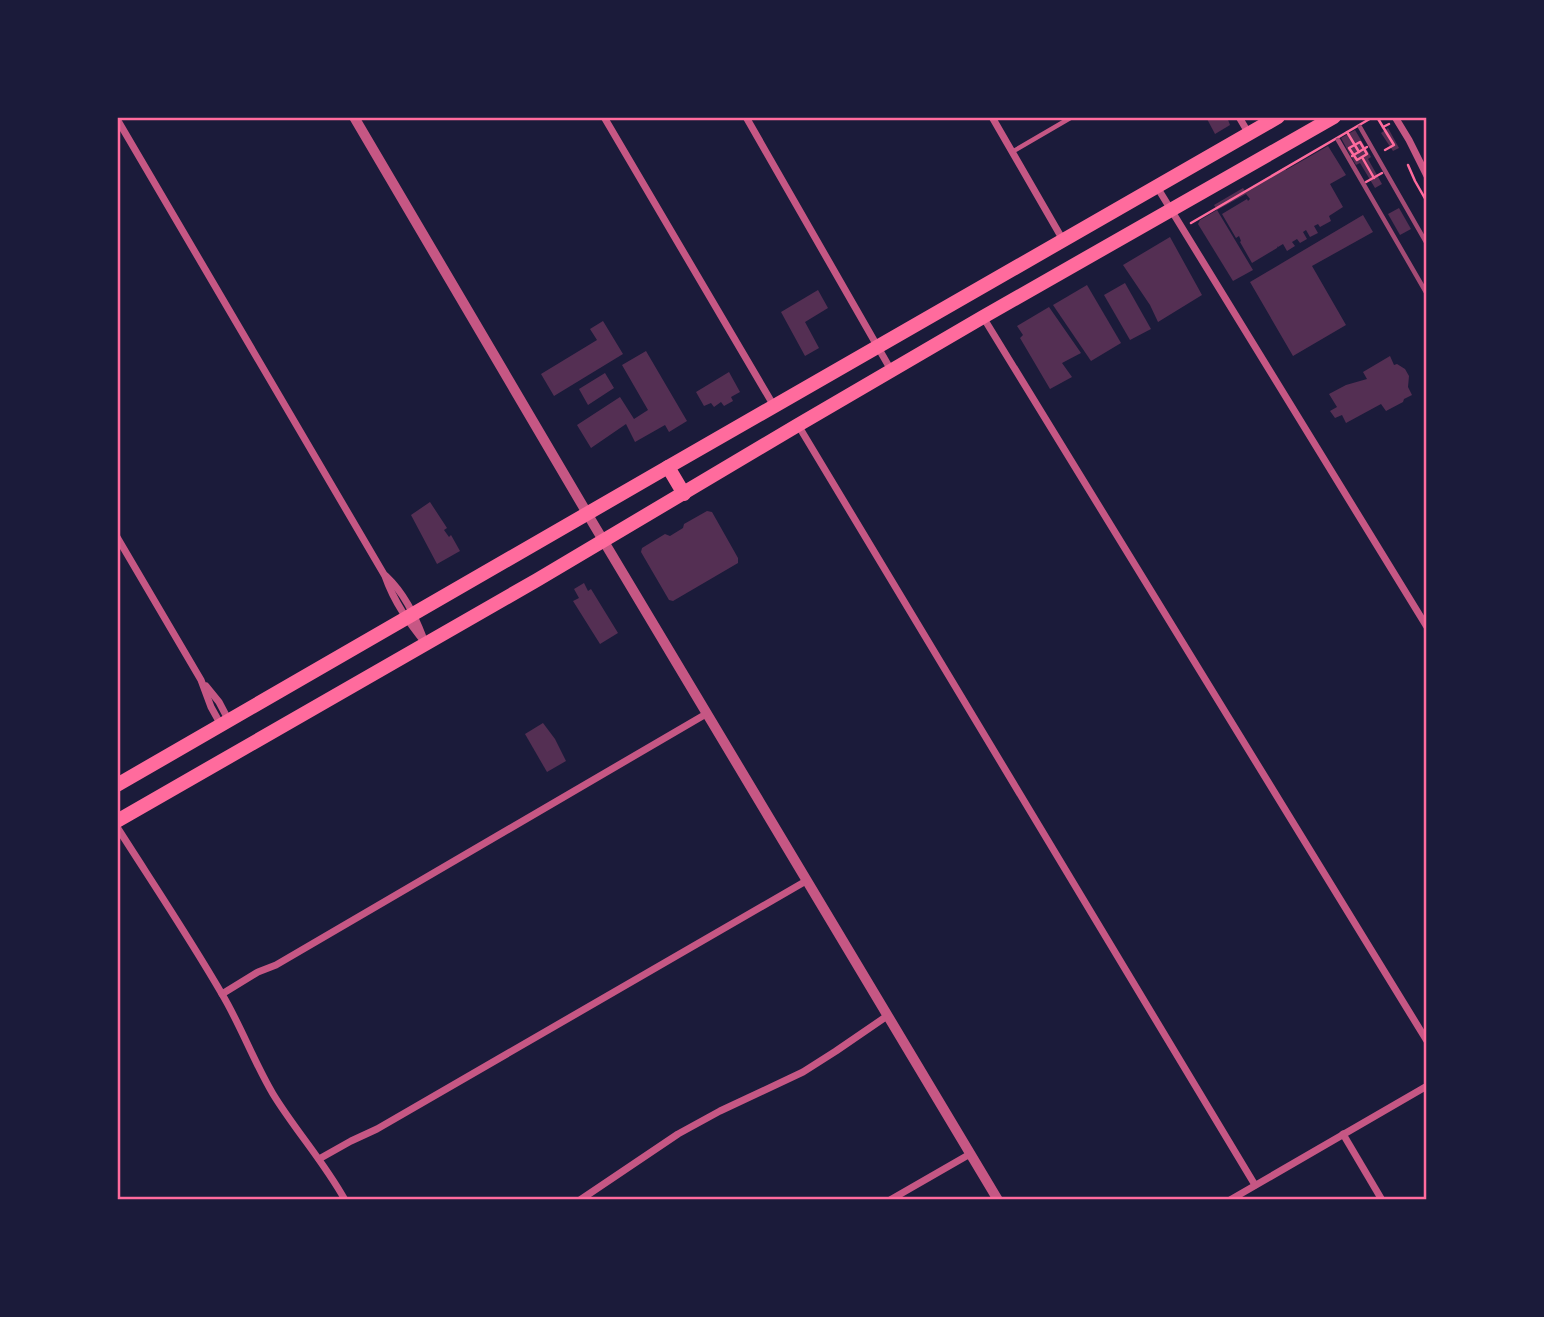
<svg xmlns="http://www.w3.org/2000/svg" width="1544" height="1317" viewBox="0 0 1544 1317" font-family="'Sofia Sans Condensed',sans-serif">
	<rect width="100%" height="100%" fill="#1b1b3a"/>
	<g fill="#542f53">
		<polygon points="1206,117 1227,117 1230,125 1215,134"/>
		<polygon points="1388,128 1399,148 1393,151 1381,133"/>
		<polygon points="1355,130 1371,157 1368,159 1382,184 1375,188 1360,163 1356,165 1341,138"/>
		<polygon points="1328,146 1346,175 1330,184 1343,207 1329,216 1331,221 1320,227 1318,224 1314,226 1318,233 1310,237 1306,230 1303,232 1307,239 1300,243 1297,239 1292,242 1295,246 1287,251 1283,244 1278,247 1278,246 1277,248 1252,263 1240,242 1241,241 1239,236 1236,238 1222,214 1247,199 1248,201 1250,199 1246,194 1217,210 1214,205 1243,188 1245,191 1285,167 1286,170"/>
		<polygon points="1399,208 1411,229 1400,235 1388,214"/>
		<polygon points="1217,210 1253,270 1233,281 1198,224 1200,220"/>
		<polygon points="1363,215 1373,232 1312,266 1346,325 1293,356 1250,282"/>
		<polygon points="1170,237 1202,295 1158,322 1150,305 1123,265"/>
		<polygon points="1125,283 1151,329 1130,340 1104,295"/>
		<polygon points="1087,285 1121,343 1091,361 1053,305"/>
		<polygon points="818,290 828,308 805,322 819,348 805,356 781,312"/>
		<polygon points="1049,307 1081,353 1062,363 1072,377 1050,389 1020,338 1023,335 1017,326"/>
		<polygon points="603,321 623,354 554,396 541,374 597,340 590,329"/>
		<polygon points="646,351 687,421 669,432 665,425 635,442 626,424 591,448 577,425 620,397 634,419 648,410 622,365"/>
		<polygon points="1390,356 1394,365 1397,364 1405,369 1409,376 1408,387 1412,395 1404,399 1403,402 1386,411 1381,404 1346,423 1342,415 1335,418 1330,411 1337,407 1329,394 1346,385 1367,379 1363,372"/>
		<polygon points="729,372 740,392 731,397 733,401 724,406 721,402 714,407 711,403 704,406 696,392"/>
		<polygon points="605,373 614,388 588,405 579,389"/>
		<polygon points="430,502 447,528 444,530 449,537 451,535 460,551 437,564 411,515"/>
		<polygon points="707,511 712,512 738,558 738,563 673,601 669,600 641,552 642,548 665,534 670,536 683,528 684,524"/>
		<polygon points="584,583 588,591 591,589 618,633 600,644 573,601 579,598 574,589"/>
		<polygon points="543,723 555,739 566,761 547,772 525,734"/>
	</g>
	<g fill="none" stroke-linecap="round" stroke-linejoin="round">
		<g stroke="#ff6b9d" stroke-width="2.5">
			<polyline points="1377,117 1383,127"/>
			<polyline points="1347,132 1359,152"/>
			<polygon points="1360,142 1367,154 1357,160 1349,148"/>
			<polyline points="1385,150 1394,145 1383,127 1389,124"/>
			<polyline points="1352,156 1367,147"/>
			<polyline points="1362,157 1374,178"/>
			<polyline points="1408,165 1415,181 1427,202"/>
			<polyline points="1366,182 1382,173"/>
			<polyline points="1191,223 1373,117"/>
		</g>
		<polyline stroke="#c65784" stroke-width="4.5" points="1012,152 1072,117"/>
		<g stroke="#c65784" stroke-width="7">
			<polyline points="604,117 774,406"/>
			<polyline points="746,117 891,370"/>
			<polyline points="992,117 1063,240"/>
			<polyline points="1239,117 1249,134"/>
			<polyline points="1395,117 1409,140 1427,176"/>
			<path d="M117,119L385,576C394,602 409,623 426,644"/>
			<polyline points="1157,187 1427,627"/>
			<polyline points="983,317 1427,1041"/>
			<polyline points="798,425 1255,1185"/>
			<polyline points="117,537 201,680 211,707 221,725"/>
			<path d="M386,576C404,593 414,614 423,637"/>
			<polyline points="206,686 219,702 229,721"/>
			<path d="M117,827C152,882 189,937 222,994C241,1026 254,1062 273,1094C295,1130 324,1162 345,1200"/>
			<polyline points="222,994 258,972 276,965 706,714"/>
			<polyline points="1343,1134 1382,1200"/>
			<polyline points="319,1159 351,1141 377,1129 806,881"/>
			<polyline points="580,1200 678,1134 720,1111 803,1072 836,1051 887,1016"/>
			<polyline points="890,1200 970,1154"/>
			<polyline points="1230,1200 1427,1086"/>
		</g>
		<polyline stroke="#c65784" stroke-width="10" points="354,117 594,525 998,1200"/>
		<g stroke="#ff6b9d" stroke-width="14">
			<polyline points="668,467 684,494"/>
			<polyline points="117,785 668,467 1278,117"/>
			<polyline points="117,821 537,580 798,425 983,317 1334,117"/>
		</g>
		<g stroke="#a44b75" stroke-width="4.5">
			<polyline points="1360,127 1427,244"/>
			<polyline points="1338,140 1427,294"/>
		</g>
	</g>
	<rect width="1544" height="1317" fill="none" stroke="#1b1b3a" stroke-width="238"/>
	<rect x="119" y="119" width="1306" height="1079" fill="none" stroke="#ff6b9d" stroke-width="2.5"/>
</svg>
